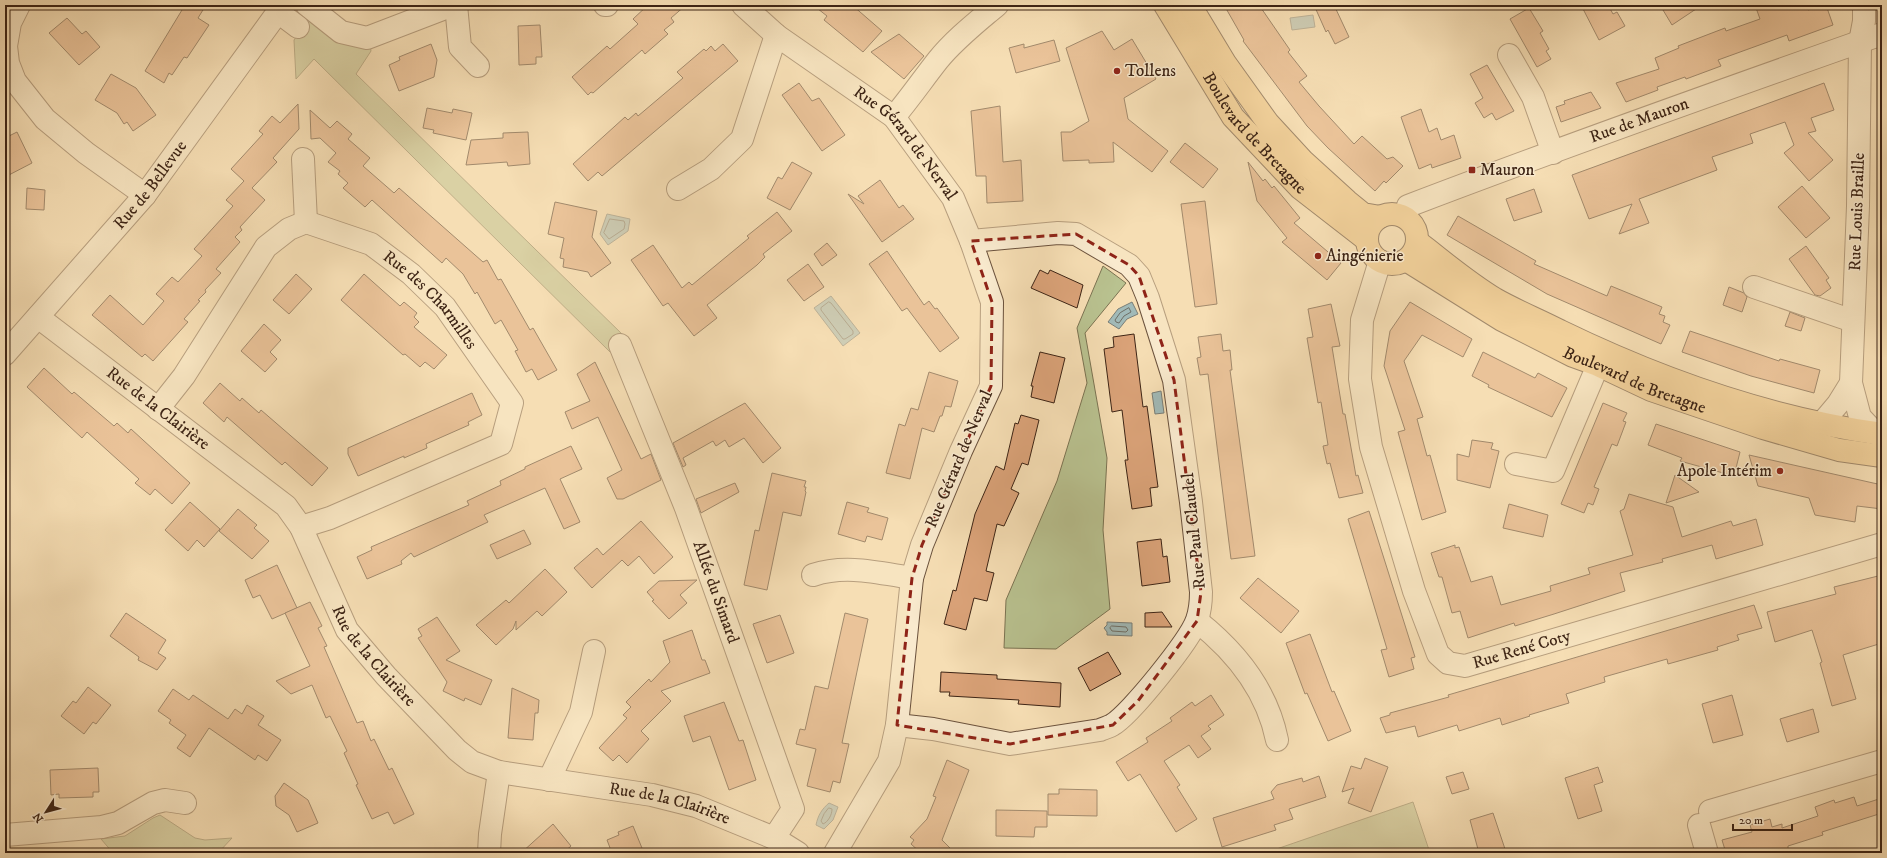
<svg xmlns="http://www.w3.org/2000/svg" width="1887" height="858" viewBox="0 0 1887 858" font-family="'IM FELL DW Pica',serif">
	<rect width="100%" height="100%" fill="#f6deb4"/>
	<filter id="stains"><feTurbulence type="fractalNoise" baseFrequency=".005" numOctaves="4"/><feColorMatrix values="0 0 0 0 .2 0 0 0 0 .09 0 0 0 0 .02 0 0 0 .5 -.17"/></filter>
	<radialGradient id="worn" r=".72"><stop offset=".6" stop-color="#630" stop-opacity="0"/><stop offset="1" stop-color="#630" stop-opacity=".3"/></radialGradient>
	<g fill="#b9c290" stroke="#7b7352">
		<polygon points="310,18 370,45 371,51 356,74 623,335 610,352 314,59 296,79 294,40"/>
		<polygon points="1103,266 1126,283 1085,333 1107,458 1103,530 1110,609 1056,649 1004,648 1006,600 1057,481 1087,383 1077,328"/>
		<polygon points="1413,802 1430,853 1265,853"/>
		<polygon points="160,815 195,838 205,840 232,838 218,853 113,853 101,839 125,836 153,818"/>
	</g>
	<g fill="#a1bab8" stroke="#797e77">
		<polygon points="1313,15 1315,27 1292,30 1290,18"/>
		<polygon points="607,214 630,219 628,231 608,245 600,234"/>
		<polygon points="831,296 860,333 843,346 814,308"/>
		<polygon points="1132,302 1138,314 1127,319 1119,329 1108,322 1118,309"/>
		<polygon points="1161,391 1164,413 1155,414 1152,393"/>
		<polygon points="1107,622 1132,623 1132,636 1107,635 1107,632 1104,628 1107,625"/>
		<path d="M829,803L838,807L833,820L824,829L816,825C818,815 822,809 829,803Z"/>
	</g>
	<g fill="none" stroke-linecap="round" stroke-linejoin="round">
		<g stroke="#6f6f66" stroke-width="1">
			<polygon points="610,219 624,221 625,224 624,229 609,239 604,233"/>
			<polygon points="829,302 831,303 853,331 853,334 845,339 843,339 821,310 821,308"/>
			<polygon points="1129,308 1131,312 1124,316 1119,323 1116,322 1115,320 1120,313"/>
			<polygon points="1112,626 1126,627 1128,630 1126,632 1112,631 1110,628"/>
			<path d="M829,808L832,809C832,815 828,822 823,824L821,821L824,814Z"/>
		</g>
	</g>
	<g fill="#dba379" stroke="#3d2415">
		<polygon points="185,5 206,5 198,18 209,25 187,58 184,57 172,75 169,73 164,83 145,71"/>
		<polygon points="648,5 686,5 671,18 674,22 664,30 668,34 645,54 642,50 593,93 591,92 588,95 572,77 607,46 610,49 638,24 633,19"/>
		<polygon points="813,5 852,5 882,31 863,52 824,20 827,16"/>
		<polygon points="1224,5 1259,5 1290,50 1288,52 1307,76 1299,82 1319,106 1354,144 1362,136 1387,159 1393,157 1403,166 1386,183 1384,181 1375,191 1328,148 1307,126 1243,41 1244,40"/>
		<polygon points="1314,5 1334,5 1349,37 1335,44 1328,30 1326,32"/>
		<polygon points="1581,5 1608,5 1613,14 1617,12 1625,26 1599,40"/>
		<polygon points="1660,5 1702,5 1672,25"/>
		<polygon points="1755,5 1806,5 1808,10 1826,5 1833,25 1789,41 1787,35 1718,60 1721,66 1686,79 1685,77 1657,87 1658,90 1626,102 1616,83 1659,69 1655,58 1679,48 1678,46 1725,28 1726,31 1760,19"/>
		<polygon points="1529,8 1543,31 1540,33 1549,49 1546,51 1551,59 1537,67 1510,19"/>
		<polygon points="67,18 82,34 86,31 100,47 79,65 49,33"/>
		<polygon points="540,25 542,57 536,57 536,64 519,65 518,26"/>
		<polygon points="1102,31 1114,50 1132,39 1156,79 1124,98 1128,119 1168,151 1152,172 1113,142 1114,162 1089,163 1089,160 1063,161 1061,132 1071,132 1089,121 1066,48"/>
		<polygon points="899,34 924,56 904,79 871,52"/>
		<polygon points="1054,40 1060,61 1016,73 1009,48 1024,44 1024,48"/>
		<polygon points="431,44 437,60 434,77 399,91 389,65 400,60 399,57"/>
		<polygon points="723,44 738,61 602,176 598,172 588,181 573,164 625,117 628,120 636,113 638,116 683,78 677,72 704,49 706,51 711,46 715,51"/>
		<polygon points="1487,65 1514,111 1496,120 1492,113 1484,118 1475,103 1483,98 1470,74"/>
		<polygon points="111,74 136,88 156,115 133,131 127,122 124,124 117,113 95,100"/>
		<polygon points="799,83 812,101 819,98 845,135 822,151 782,95"/>
		<polygon points="1824,83 1834,110 1811,118 1816,131 1808,133 1833,160 1809,181 1784,153 1794,145 1785,122 1750,134 1753,143 1712,157 1717,170 1639,199 1649,223 1619,234 1632,204 1589,219 1572,175"/>
		<polygon points="1591,92 1601,108 1561,122 1556,107 1565,104 1564,101"/>
		<polygon points="298,104 299,129 273,158 277,162 252,188 265,200 240,227 242,230 235,237 240,242 216,269 221,273 205,290 206,292 198,300 200,301 184,319 188,322 153,361 145,354 142,357 92,315 110,295 143,325 164,301 156,294 172,277 178,282 202,256 194,249 233,206 226,200 244,181 231,169 263,134 259,131 272,116 280,123"/>
		<polygon points="1000,106 1003,162 1021,160 1023,201 987,203 986,176 976,176 971,111"/>
		<polygon points="427,108 452,113 453,109 472,113 466,140 433,133 434,130 423,128"/>
		<polygon points="1421,109 1429,132 1437,128 1441,140 1454,135 1461,158 1432,168 1431,164 1419,169 1401,117"/>
		<polygon points="310,110 330,128 337,121 352,134 348,139 370,158 363,166 394,193 399,188 483,262 487,260 498,280 501,279 530,330 533,328 557,370 538,380 532,369 526,372 515,351 518,350 501,320 495,324 477,292 475,294 463,274 446,258 442,263 372,200 365,207 343,188 348,183 338,174 340,171 328,162 336,153 320,138 311,139"/>
		<polygon points="17,132 32,163 5,177 5,138"/>
		<polygon points="528,132 530,164 508,166 507,162 466,165 471,140 503,138 503,133"/>
		<polygon points="1185,143 1218,169 1203,188 1170,162"/>
		<polygon points="792,162 812,173 790,210 767,198 778,177 782,179"/>
		<polygon points="1248,162 1263,181 1265,179 1272,188 1274,186 1300,218 1294,223 1341,263 1327,280 1282,242 1287,238 1257,201"/>
		<polygon points="880,180 899,208 903,205 914,219 882,242 848,194 864,204 858,196"/>
		<polygon points="1802,186 1830,218 1806,238 1778,207"/>
		<polygon points="27,188 45,190 44,210 26,209"/>
		<polygon points="1534,189 1542,212 1514,221 1506,199"/>
		<polygon points="1205,201 1217,304 1195,307 1181,204"/>
		<polygon points="555,202 597,211 592,237 611,263 591,277 588,272 563,267 564,259 560,258 564,238 548,234"/>
		<polygon points="777,212 792,231 763,254 765,257 757,265 707,305 717,318 694,336 668,303 663,306 631,260 653,245 682,288 689,282 692,285 749,238 747,236"/>
		<polygon points="1458,216 1536,261 1534,264 1607,296 1611,286 1662,307 1659,314 1665,316 1663,322 1670,325 1661,344 1547,294 1447,235"/>
		<polygon points="827,243 837,255 822,266 814,254"/>
		<polygon points="1806,246 1829,278 1826,280 1831,288 1820,296 1815,295 1789,259"/>
		<polygon points="887,251 924,305 929,301 935,309 937,308 959,338 940,352 907,308 902,311 869,264"/>
		<polygon points="808,264 824,287 804,301 787,280"/>
		<polygon points="1040,270 1048,274 1050,270 1083,285 1077,308 1031,288"/>
		<polygon points="296,274 312,289 289,314 273,300"/>
		<polygon points="364,274 400,306 404,302 417,313 414,317 419,322 414,327 447,355 434,369 425,362 420,367 405,354 403,355 341,300"/>
		<polygon points="1729,287 1744,293 1747,297 1742,312 1723,305"/>
		<polygon points="1410,302 1472,339 1463,357 1422,335 1404,361 1423,417 1417,419 1427,456 1430,455 1446,512 1422,520 1398,432 1405,430 1384,366 1390,331"/>
		<polygon points="1331,304 1340,346 1332,347 1343,414 1345,414 1356,476 1358,475 1363,493 1339,498 1330,463 1327,464 1323,446 1328,445 1321,402 1318,403 1307,338 1313,337 1308,309"/>
		<polygon points="1790,312 1805,318 1801,331 1785,326"/>
		<polygon points="264,324 281,340 270,352 277,359 265,372 241,351"/>
		<polygon points="1690,331 1779,361 1780,359 1820,370 1814,393 1751,376 1682,352"/>
		<polygon points="1134,334 1143,407 1147,406 1158,487 1150,488 1152,506 1132,509 1125,460 1128,460 1122,410 1112,412 1104,349 1114,347 1113,337"/>
		<polygon points="1221,334 1223,351 1230,350 1232,370 1230,370 1255,556 1231,559 1208,374 1200,375 1197,358 1201,357 1198,337"/>
		<polygon points="1040,352 1065,358 1054,403 1031,397 1033,386 1031,386"/>
		<polygon points="1483,352 1535,378 1538,373 1567,388 1552,417 1488,387 1489,385 1472,376"/>
		<polygon points="595,362 641,459 651,454 661,480 623,499 617,499 607,478 622,470 598,417 572,429 565,412 590,401 577,374"/>
		<polygon points="44,368 72,394 74,392 114,426 117,423 128,433 131,429 190,483 172,504 155,489 150,495 135,483 139,479 87,432 82,438 27,387"/>
		<polygon points="929,372 958,381 951,407 945,406 942,416 940,416 934,432 922,428 910,479 886,473 899,424 905,426 911,408 918,410"/>
		<polygon points="220,383 240,401 242,398 259,413 261,410 328,468 312,486 285,462 282,465 227,417 224,422 203,403"/>
		<polygon points="472,393 482,415 468,422 469,425 426,444 427,448 404,458 404,456 358,476 348,454 348,448"/>
		<polygon points="745,403 781,448 763,463 744,438 729,447 725,440 716,446 713,441 683,458 686,465 683,467 673,443"/>
		<polygon points="1603,403 1627,413 1623,421 1626,422 1617,446 1612,444 1594,487 1599,489 1593,505 1588,503 1584,513 1561,504"/>
		<polygon points="1021,415 1039,420 1028,465 1022,463 1011,489 1019,493 1004,526 997,524 986,571 994,573 987,601 974,598 966,630 944,624 953,590 956,591 975,514 996,466 1004,470 1015,423 1018,424"/>
		<polygon points="1656,424 1740,452 1734,476 1680,461 1682,458 1648,445"/>
		<polygon points="1472,440 1493,443 1491,449 1499,451 1490,488 1457,480 1457,454 1469,457"/>
		<polygon points="571,446 582,469 560,479 580,522 564,529 545,488 484,515 488,522 414,557 411,553 401,561 402,564 367,579 357,557 372,550 371,547 469,505 467,501 501,485 500,481 525,469 525,467"/>
		<polygon points="1749,455 1882,485 1882,509 1857,506 1855,522 1815,515 1809,498 1758,486"/>
		<polygon points="772,473 806,481 804,487 806,487 805,491 806,492 801,516 783,512 767,590 744,585 755,530 759,531"/>
		<polygon points="1675,475 1699,492 1666,503"/>
		<polygon points="735,483 739,492 701,513 696,499"/>
		<polygon points="1629,494 1673,507 1682,537 1731,521 1733,526 1756,519 1763,545 1716,559 1712,545 1662,559 1663,562 1620,573 1625,591 1554,614 1515,626 1514,623 1468,638 1460,611 1452,613 1442,577 1439,577 1431,553 1455,545 1455,548 1459,547 1471,582 1492,576 1501,605 1551,591 1550,586 1590,574 1588,568 1633,555 1620,511 1624,509"/>
		<polygon points="190,502 220,529 204,547 197,540 188,551 165,530"/>
		<polygon points="847,502 869,508 867,512 888,518 882,540 867,536 865,542 838,534"/>
		<polygon points="1509,504 1548,515 1543,537 1503,528"/>
		<polygon points="238,509 257,525 254,528 269,541 252,559 219,531"/>
		<polygon points="1369,511 1415,657 1411,658 1414,669 1389,677 1381,650 1387,649 1348,519"/>
		<polygon points="641,521 673,557 654,574 639,556 628,566 622,560 592,588 574,568 597,548 603,555"/>
		<polygon points="524,530 531,544 497,559 490,545"/>
		<polygon points="1161,539 1163,557 1167,556 1170,582 1142,586 1137,542"/>
		<polygon points="277,565 297,608 272,619 260,595 253,598 245,580"/>
		<polygon points="545,569 567,592 542,616 537,611 516,630 516,621 513,629 496,645 476,625 506,600 509,603"/>
		<polygon points="1882,575 1882,643 1843,655 1856,699 1832,706 1820,663 1822,662 1812,630 1775,642 1767,612 1836,594 1834,587"/>
		<polygon points="1258,578 1299,611 1281,633 1240,598"/>
		<polygon points="697,580 680,595 687,603 669,619 652,601 654,600 647,592 659,581"/>
		<polygon points="310,602 322,626 318,628 327,646 324,647 357,723 363,721 371,741 374,739 389,770 392,768 414,814 394,824 388,812 372,819 356,785 358,784 344,753 347,751 330,716 326,718 312,685 291,694 276,681 310,666 285,613"/>
		<polygon points="1754,605 1762,628 1737,635 1739,640 1717,647 1718,650 1668,664 1667,659 1604,677 1605,682 1566,694 1569,703 1529,715 1530,716 1502,725 1500,718 1459,731 1457,725 1418,737 1415,726 1386,733 1380,718 1390,715 1390,713 1449,697 1448,695"/>
		<polygon points="1162,612 1172,627 1145,627 1145,613"/>
		<polygon points="126,613 166,640 158,653 166,658 157,670 138,660 139,657 110,636"/>
		<polygon points="845,613 868,619 842,743 849,744 840,783 833,781 830,792 807,786 816,749 796,744 800,729 805,730 815,686 828,689"/>
		<polygon points="780,615 794,653 767,663 753,624"/>
		<polygon points="437,617 460,651 446,660 492,680 481,705 465,698 464,701 443,691 447,682 418,638 422,636 418,629"/>
		<polygon points="692,630 702,660 705,660 710,673 661,691 671,701 641,731 649,739 627,763 619,755 613,761 599,748 627,718 623,715 631,707 626,702 649,679 651,682 670,662 663,641"/>
		<polygon points="1310,634 1332,692 1334,691 1351,731 1328,741 1307,693 1305,694 1286,643"/>
		<polygon points="1108,652 1121,674 1090,691 1078,668"/>
		<polygon points="941,672 997,675 997,679 1061,683 1060,707 1018,704 1019,700 949,696 950,692 940,692"/>
		<polygon points="88,687 111,705 96,724 93,722 84,734 61,716 73,701 76,703"/>
		<polygon points="512,688 539,700 538,713 535,713 533,740 508,738"/>
		<polygon points="173,689 189,700 193,695 228,719 235,709 242,714 247,705 264,716 258,725 281,740 267,761 258,755 255,760 209,728 190,757 177,748 186,735 169,723 171,720 158,711"/>
		<polygon points="1211,695 1224,715 1208,726 1211,729 1201,736 1211,749 1198,758 1189,745 1164,761 1180,785 1177,787 1197,819 1176,832 1140,774 1128,781 1116,762 1148,742 1146,738 1172,721 1170,718 1192,702 1195,706"/>
		<polygon points="1732,695 1743,735 1713,743 1702,704"/>
		<polygon points="724,702 739,741 743,740 756,780 729,790 710,736 693,742 684,716"/>
		<polygon points="1813,709 1819,732 1787,742 1780,719"/>
		<polygon points="1365,758 1388,767 1371,812 1348,803 1354,788 1342,792 1351,766 1361,769"/>
		<polygon points="947,760 969,770 942,840 955,853 921,853 911,844 914,840 910,837 927,819 936,797 933,796"/>
		<polygon points="1598,767 1603,782 1594,785 1602,811 1578,819 1565,778"/>
		<polygon points="98,768 99,792 93,792 93,797 59,798 59,794 51,795 50,770"/>
		<polygon points="1463,772 1469,789 1452,794 1446,777"/>
		<polygon points="1319,776 1326,797 1289,809 1293,819 1274,825 1276,830 1222,847 1213,818 1274,799 1271,792 1277,785 1302,778 1303,782"/>
		<polygon points="284,783 308,800 318,823 297,832 289,815 276,806 275,796"/>
		<polygon points="1059,789 1097,790 1097,816 1048,815 1048,794 1059,794"/>
		<polygon points="1854,797 1857,806 1882,798 1882,813 1822,832 1823,835 1788,846 1788,849 1774,853 1726,853 1722,840 1752,832 1750,825 1770,819 1772,827 1782,824 1782,828 1818,816 1815,807 1834,800 1835,803"/>
		<polygon points="996,810 1047,811 1047,827 1035,827 1034,837 996,836"/>
		<polygon points="1493,813 1505,849 1490,853 1479,853 1470,820"/>
		<polygon points="553,824 571,846 563,853 521,853"/>
		<polygon points="633,826 644,853 612,853 607,840 619,835 618,832"/>
	</g>
	<g fill="none" stroke-linecap="round" stroke-linejoin="round">
		<g stroke="#6b523d" stroke-width="24">
			<g id="minor">
				<polyline points="19,5 10,23 6,46 8,63 15,81 45,119 86,153 145,195"/>
				<polyline points="307,5 341,32 367,38 453,5"/>
				<polyline points="456,5 460,47 478,66"/>
				<polyline points="605,5 607,5"/>
				<path id="s1" d="M743,5L776,35L894,117L953,198L971,241L992,302L991,386L961,451L922,545L912,578L897,725L889,761L835,853"/>
				<polyline points="1864,5 1864,21 1860,42 1858,206 1851,383 1860,417 1875,433"/>
				<polyline points="278,12 298,27"/>
				<polyline points="1509,55 1533,97 1553,153"/>
				<path d="M894,117C910,98 923,79 938,60C955,39 977,22 997,5"/>
				<polyline points="303,159 306,222"/>
				<polyline points="678,189 711,169 742,139 776,35"/>
				<path id="s2" d="M1405,217L1408,206C1565,146 1723,90 1882,34"/>
				<path id="s3" d="M1380,261L1362,320L1360,379L1371,447L1414,591L1438,654L1448,663L1465,666L1882,544"/>
				<polyline points="1754,287 1853,321"/>
				<path id="s4" d="M38,317L286,506L301,527L347,630L386,676L457,750L472,762L499,772L652,795L696,806L774,838L798,853"/>
				<path id="s5" d="M620,345L686,508L793,809L774,838"/>
				<path id="s6" d="M5,354L145,195L283,5"/>
				<path id="s7" d="M158,409L184,376L266,247L289,229L306,222L371,244L411,274L445,307L512,403L501,444L330,518L301,527"/>
				<polyline points="1822,423 1838,404 1851,383"/>
				<polyline points="1516,464 1553,471 1598,365"/>
				<path d="M813,575C846,564 879,573 912,578"/>
				<path d="M1197,621C1235,651 1267,690 1277,740"/>
				<path d="M897,725L933,729L1010,744L1100,730C1104,728 1109,727 1112,725C1130,715 1190,640 1197,620C1200,611 1201,602 1201,592L1191,502L1174,380L1148,298L1139,276L1129,265L1076,234L1058,233L971,241"/>
				<polyline points="549,780 581,712 594,651"/>
				<polyline points="1710,811 1882,761"/>
				<polyline points="1699,825 1707,853"/>
				<polyline points="5,835 102,827 118,823 153,803 165,800 185,803"/>
				<polyline points="489,853 490,834 499,772"/>
			</g>
		</g>
		<g stroke="#3d2415" stroke-width="24">
			<g id="major">
				<path id="s8" d="M1165,5L1233,117L1300,188L1367,240"/>
				<polyline points="1190,5 1225,63 1268,123 1303,161 1347,201 1363,214 1380,217"/>
				<circle cx="1392" cy="239" r="25"/>
				<path d="M1417,241C1442,261 1467,282 1495,299C1516,311 1539,320 1560,331C1663,381 1768,418 1882,434"/>
				<path id="s9" d="M1406,260L1502,320L1573,356L1598,365L1651,390L1763,428L1839,450L1882,456"/>
			</g>
		</g>
		<use href="#minor" stroke="#f9eace" stroke-width="22"/>
		<use href="#major" stroke="#ebbf7a" stroke-width="22"/>
	</g>
	<path d="M0 0H1887V858H0ZM1076,234L1129,265L1139,276L1174,380L1201,592L1197,621L1138,701L1113,725L1010,744L897,725L912,578L922,545L991,386L992,302L971,241Z" fill="#f6deb4" fill-opacity=".55" fill-rule="evenodd"/>
	<path fill="none" stroke="#8f2418" stroke-width="3" stroke-dasharray="8 5" stroke-linejoin="round" d="M1076,234L1129,265L1139,276L1174,380L1201,592L1197,621L1138,701L1113,725L1010,744L897,725L912,578L922,545L991,386L992,302L971,241Z"/>
	<g fill="#8f2418" stroke="#f9eace" stroke-width="1.5">
		<circle cx="1117" cy="71" r="4"/>
		<rect x="1468" y="166" width="8" height="8" rx="2"/>
		<circle cx="1318" cy="256" r="4"/>
		<circle cx="1780" cy="471" r="4"/>
	</g>
	<g text-anchor="middle" dominant-baseline="central" stroke-width="3" stroke-linejoin="round" paint-order="stroke">
		<g font-size="17" fill="#3d2415" stroke="#f9eace" text-anchor="start">
			<text x="1125" y="71">Tollens</text>
			<text x="1480" y="170">Mauron</text>
			<text x="1326" y="256">Aingénierie</text>
			<text x="1772" y="471" text-anchor="end">Apole Intérim</text>
		</g>
		<g font-size="17" fill="#3d2415" stroke="#f9eace">
			<text stroke="none"><textPath href="#s2" startOffset="258">Rue de Mauron</textPath></text>
			<text stroke="none"><textPath href="#s8" startOffset="157">Boulevard de Bretagne</textPath></text>
			<text stroke="none"><textPath href="#s1" startOffset="215">Rue Gérard de Nerval</textPath></text>
			<text stroke="none"><textPath href="#s6" startOffset="223">Rue de Bellevue</textPath></text>
			<text transform="translate(1857 212) rotate(-88)">Rue Louis Braille</text>
			<text stroke="none"><textPath href="#s7" startOffset="393">Rue des Charmilles</textPath></text>
			<text stroke="none"><textPath href="#s9" startOffset="259">Boulevard de Bretagne</textPath></text>
			<text stroke="none"><textPath href="#s4" startOffset="151">Rue de la Clairière</textPath></text>
			<text transform="translate(959 459) rotate(-67)">Rue Gérard de Nerval</text>
			<text transform="translate(1194 531) rotate(-96)">Rue Paul Claudel</text>
			<text stroke="none"><textPath href="#s5" startOffset="265">Allée du Simard</textPath></text>
			<text stroke="none"><textPath href="#s3" startOffset="497">Rue René Coty</textPath></text>
			<text stroke="none"><textPath href="#s4" startOffset="487">Rue de la Clairière</textPath></text>
			<text stroke="none"><textPath href="#s4" startOffset="835">Rue de la Clairière</textPath></text>
		</g>
	</g>
	<rect width="1887" height="858" fill="none" stroke="#f6deb4" stroke-width="20"/>
	<rect x="6" y="6" width="1875" height="846" fill="none" stroke="#3d2415" stroke-width="2"/>
	<rect x="10" y="10" width="1867" height="838" fill="none" stroke="#3d2415"/>
	<g transform="translate(46 812) rotate(234)" stroke="#f9eace" stroke-width="3" paint-order="stroke">
	<path d="M0-3L7 15L0 10L-7 15Z" fill="#3d2415"/>
	<text y="-6" font-size="11" font-weight="bold" text-anchor="middle" fill="#3d2415">N</text>
	</g>
	<path d="M1733 824v6h59v-6" fill="none" stroke="#3d2415" stroke-width="2"/>
	<text x="1739" y="824" font-size="12" fill="#3d2415" stroke="#f9eace" stroke-width="3" paint-order="stroke">20 m</text>
	<rect width="100%" height="100%" filter="url(#stains)"/>
	<rect width="100%" height="100%" fill="url(#worn)"/>
</svg>
